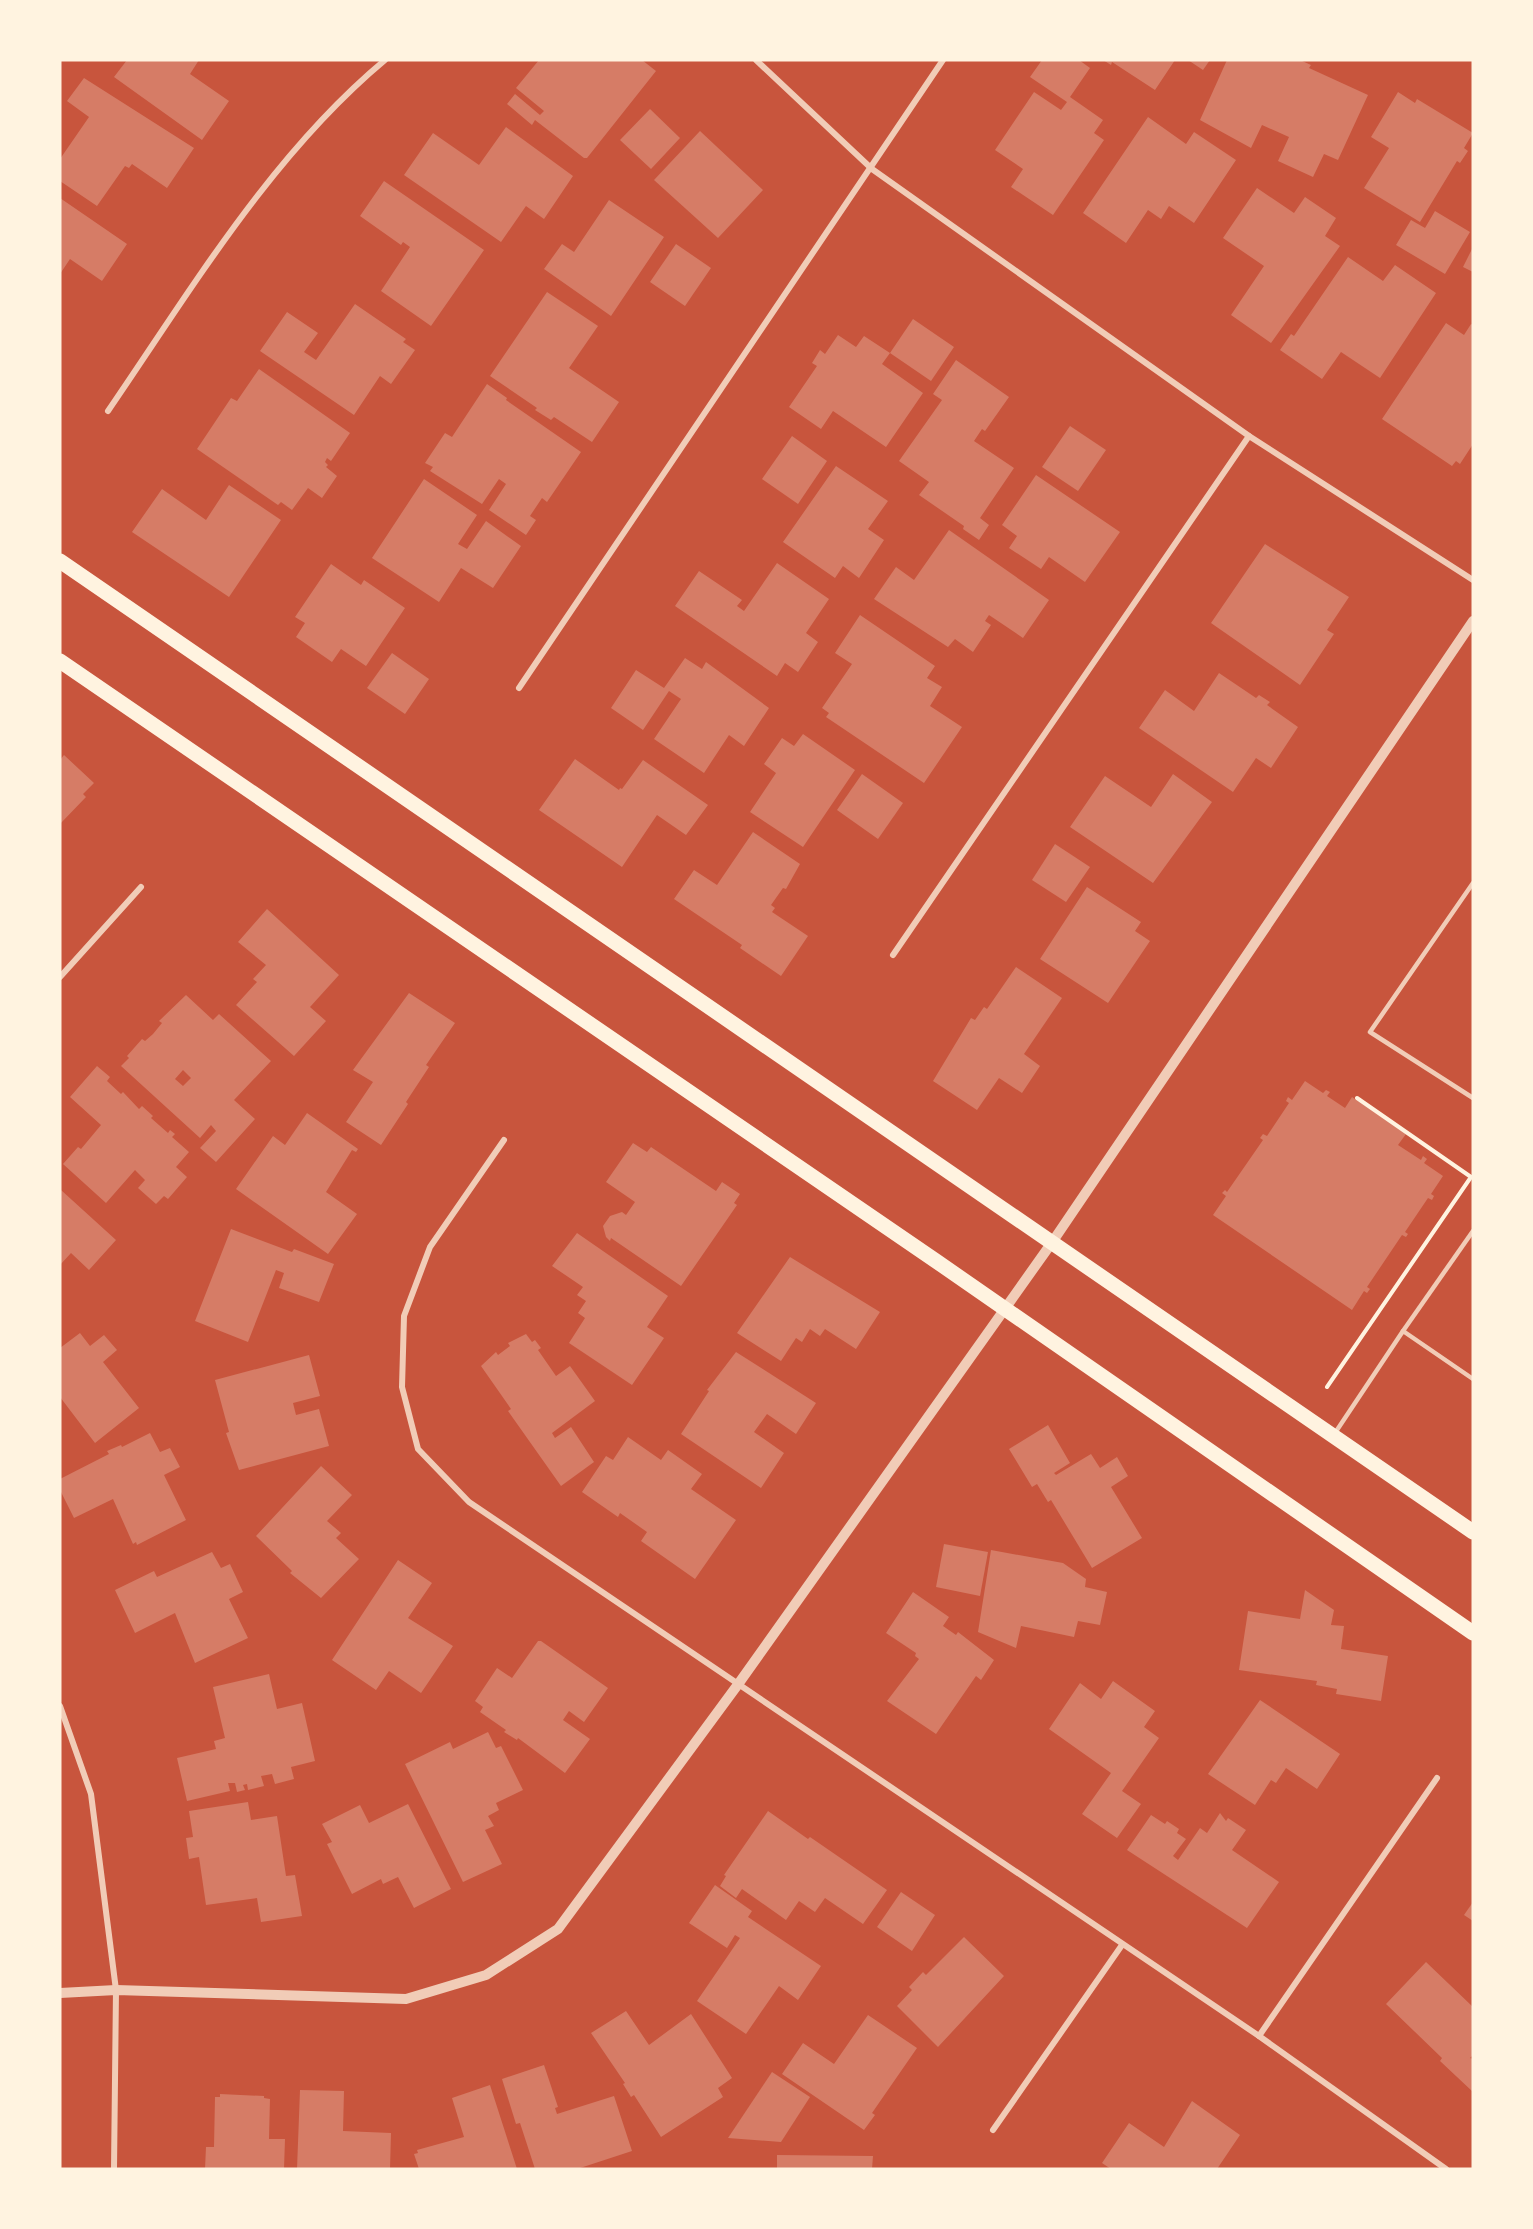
<svg xmlns="http://www.w3.org/2000/svg" width="1533" height="2229" viewBox="0 0 1533 2229" font-family="Jost,sans-serif">
	<rect width="100%" height="100%" fill="#c8553d"/>
	<g fill="#d67c66" fill-rule="evenodd">
		<polygon points="127,60 199,60 190,74 229,101 202,140 114,77"/>
		<polygon points="539,60 642,60 656,71 587,158 584,158 535,120 532,125 507,104 515,94 540,115 544,111 516,88"/>
		<polygon points="1042,60 1079,60 1090,68 1070,97 1103,120 1094,133 1104,140 1053,215 1011,187 1023,169 995,150 1034,92 1061,110 1067,102 1030,77"/>
		<polygon points="1103,60 1175,60 1155,90 1112,62 1111,65"/>
		<polygon points="1188,60 1210,60 1203,70"/>
		<polygon points="1227,60 1300,60 1311,65 1309,68 1368,95 1338,160 1324,154 1313,177 1278,161 1289,137 1262,125 1251,148 1200,120"/>
		<polygon points="84,78 194,148 167,188 132,164 129,168 125,166 97,206 60,181 60,159 89,117 67,101"/>
		<polygon points="1398,92 1415,103 1417,99 1473,133 1464,148 1468,151 1460,163 1457,161 1420,222 1364,188 1389,148 1371,137"/>
		<polygon points="650,109 680,138 651,169 620,140"/>
		<polygon points="1148,117 1186,144 1194,132 1236,160 1194,223 1169,206 1161,219 1148,210 1126,243 1083,213"/>
		<polygon points="506,127 573,176 544,219 526,206 501,242 404,175 433,133 479,165"/>
		<polygon points="700,131 763,190 718,238 654,180"/>
		<polygon points="384,181 484,250 431,326 381,291 410,247 403,242 401,245 360,216"/>
		<polygon points="1257,188 1294,213 1305,197 1336,218 1325,236 1340,246 1271,343 1231,315 1264,266 1223,238"/>
		<polygon points="60,198 127,244 102,281 70,259 60,274"/>
		<polygon points="609,200 664,237 611,316 544,269 562,244 574,252"/>
		<polygon points="1435,211 1470,232 1445,274 1396,245 1411,220 1425,228"/>
		<polygon points="676,244 711,268 685,306 650,282"/>
		<polygon points="1473,247 1473,272 1463,267"/>
		<polygon points="1348,257 1383,281 1395,265 1436,293 1380,378 1341,352 1322,379 1280,350 1291,334 1294,336"/>
		<polygon points="547,292 598,326 569,368 619,402 592,442 554,417 551,420 535,410 537,408 490,376"/>
		<polygon points="355,304 406,339 403,342 415,350 391,384 380,376 354,415 260,351 287,312 318,333 304,352 316,360"/>
		<polygon points="913,319 954,347 931,381 890,353"/>
		<polygon points="1446,323 1464,335 1471,324 1473,325 1473,444 1460,464 1456,461 1452,466 1382,419"/>
		<polygon points="838,335 856,347 864,336 890,353 882,364 923,393 886,447 833,411 821,429 789,407 817,366 812,363 820,350 825,354"/>
		<polygon points="956,360 1009,397 985,431 982,429 974,441 1014,468 980,518 989,525 979,540 963,529 964,526 919,495 929,482 899,461 942,400 933,394"/>
		<polygon points="259,369 350,433 331,461 327,458 325,462 328,465 326,467 337,476 322,498 308,488 292,510 281,502 278,505 197,449 231,398 237,401"/>
		<polygon points="487,384 507,398 506,400 581,452 547,502 542,498 530,516 536,520 526,535 489,510 506,484 499,479 482,504 430,471 433,467 425,463 445,433 452,437"/>
		<polygon points="1070,426 1106,450 1078,491 1042,467"/>
		<polygon points="792,436 827,461 798,504 762,479"/>
		<polygon points="836,466 888,501 868,529 884,540 859,578 843,566 835,578 783,542"/>
		<polygon points="1036,475 1120,532 1085,582 1049,557 1041,569 1009,548 1017,536 1002,525"/>
		<polygon points="424,479 477,515 458,544 467,549 486,521 521,546 493,588 461,568 439,602 372,558"/>
		<polygon points="229,485 281,520 229,597 132,532 162,489 206,520"/>
		<polygon points="949,530 1049,600 1023,638 989,615 985,621 991,625 973,652 955,639 948,647 874,599 896,567 914,580"/>
		<polygon points="1265,544 1349,597 1327,630 1334,634 1300,685 1211,623"/>
		<polygon points="777,563 829,599 806,633 818,642 798,672 785,663 777,676 675,606 699,571 742,600 737,606 744,611"/>
		<polygon points="331,564 361,585 364,580 405,608 366,666 341,649 332,662 296,637 305,623 295,617"/>
		<polygon points="860,615 935,666 927,678 942,687 930,706 962,727 924,783 826,717 829,713 822,708 852,664 835,653"/>
		<polygon points="392,653 429,679 405,714 367,688"/>
		<polygon points="685,658 702,669 706,662 769,708 744,746 729,735 704,773 654,739 681,699 669,691 643,730 611,708 636,670 664,688"/>
		<polygon points="1219,673 1256,698 1259,695 1270,702 1267,705 1298,727 1271,768 1256,758 1233,792 1139,728 1165,690 1194,711"/>
		<polygon points="803,734 855,770 803,847 750,812 776,773 764,764 782,738 794,746"/>
		<polygon points="64,755 94,783 83,794 86,797 60,824 60,760"/>
		<polygon points="575,759 619,790 620,788 622,789 643,760 708,805 686,835 657,815 622,867 539,810"/>
		<polygon points="862,774 903,803 878,839 837,810"/>
		<polygon points="1173,774 1212,802 1153,883 1070,827 1105,776 1151,807"/>
		<polygon points="753,832 800,864 786,889 783,888 771,905 775,908 772,912 808,936 781,976 740,948 742,945 674,899 694,870 717,885"/>
		<polygon points="1055,844 1090,867 1066,902 1032,880"/>
		<polygon points="1087,887 1141,922 1135,931 1150,941 1108,1003 1040,959"/>
		<polygon points="267,909 339,975 310,1007 326,1021 294,1056 236,1005 257,982 253,979 266,965 238,942"/>
		<polygon points="1016,967 1062,998 1024,1054 1040,1066 1022,1093 999,1078 977,1110 933,1081 971,1018 975,1020 984,1007 987,1009"/>
		<polygon points="409,993 455,1023 426,1065 429,1067 406,1102 408,1104 381,1145 346,1122 373,1082 353,1070"/>
		<path d="M186,995L213,1020L219,1014L271,1061L234,1100L255,1119L216,1162L200,1148L216,1131L211,1125L200,1138L121,1066L129,1058L127,1056L142,1039L145,1041L153,1034L162,1023L159,1021ZM183,1070L191,1078L183,1086L175,1079Z"/>
		<polygon points="97,1066 110,1077 107,1081 121,1094 123,1092 139,1109 142,1106 153,1116 151,1118 168,1133 170,1130 175,1134 172,1137 189,1152 176,1167 187,1177 168,1199 164,1196 156,1204 138,1188 145,1180 135,1170 106,1203 63,1164 78,1147 81,1149 101,1125 70,1097"/>
		<polygon points="1305,1081 1323,1093 1326,1090 1330,1092 1327,1096 1345,1108 1352,1097 1406,1134 1398,1145 1421,1160 1423,1156 1427,1159 1424,1163 1443,1176 1431,1194 1434,1196 1432,1200 1428,1198 1405,1232 1408,1234 1406,1237 1402,1235 1367,1287 1370,1289 1367,1293 1364,1291 1352,1310 1213,1215 1226,1196 1222,1193 1225,1190 1227,1192 1263,1140 1260,1138 1263,1134 1267,1136 1289,1103 1286,1101 1288,1097 1292,1100"/>
		<polygon points="307,1113 358,1149 356,1152 352,1150 326,1192 357,1214 328,1254 236,1189 273,1136 285,1145"/>
		<polygon points="633,1143 647,1152 651,1147 716,1191 722,1182 740,1194 734,1203 737,1205 681,1286 611,1238 610,1241 606,1237 603,1226 610,1216 622,1212 626,1215 635,1202 606,1182"/>
		<polygon points="61,1190 116,1240 89,1270 71,1253 60,1265"/>
		<polygon points="231,1229 292,1252 294,1249 334,1264 319,1302 279,1288 284,1273 276,1270 248,1342 195,1321"/>
		<polygon points="577,1233 668,1296 647,1327 664,1338 632,1385 569,1343 585,1318 578,1313 586,1301 577,1295 583,1287 552,1266"/>
		<polygon points="790,1257 880,1312 856,1349 825,1329 820,1336 810,1329 802,1342 796,1338 781,1361 737,1333"/>
		<polygon points="80,1333 90,1346 104,1335 117,1350 103,1362 139,1408 95,1443 60,1397 60,1348"/>
		<polygon points="526,1334 532,1342 535,1340 541,1348 538,1350 556,1376 570,1366 595,1401 552,1433 555,1438 571,1427 594,1462 561,1486 508,1411 511,1409 481,1366 496,1352 498,1355 510,1346 508,1343"/>
		<polygon points="736,1352 816,1403 796,1434 767,1414 754,1432 784,1453 761,1488 681,1434 709,1391 707,1390"/>
		<polygon points="309,1355 320,1396 293,1403 296,1415 319,1409 329,1446 239,1470 226,1433 229,1432 215,1380"/>
		<polygon points="1048,1425 1070,1463 1054,1473 1056,1475 1091,1454 1100,1468 1117,1457 1128,1476 1111,1487 1142,1538 1092,1568 1051,1500 1048,1502 1037,1484 1032,1487 1009,1449"/>
		<polygon points="150,1433 160,1452 170,1448 180,1467 164,1475 186,1520 137,1545 136,1542 133,1544 113,1499 74,1518 60,1490 60,1479 109,1454 107,1451 121,1445 122,1447"/>
		<polygon points="628,1437 661,1460 668,1450 702,1474 691,1489 736,1520 695,1579 641,1541 647,1532 620,1513 618,1517 582,1492 606,1456 613,1460"/>
		<polygon points="321,1466 352,1495 327,1521 341,1533 336,1538 359,1559 321,1598 290,1573 292,1571 256,1536"/>
		<polygon points="944,1544 988,1552 980,1596 936,1587"/>
		<polygon points="991,1550 1063,1563 1086,1579 1085,1587 1107,1592 1100,1625 1078,1621 1074,1637 1021,1626 1016,1648 978,1632"/>
		<polygon points="212,1552 221,1568 230,1564 243,1592 229,1599 248,1638 195,1663 175,1613 135,1633 115,1590 154,1571 157,1577"/>
		<polygon points="398,1560 432,1583 408,1618 453,1646 421,1693 389,1671 376,1690 332,1660"/>
		<polygon points="1305,1590 1334,1610 1331,1625 1344,1626 1341,1649 1388,1656 1381,1701 1336,1694 1337,1689 1316,1685 1317,1681 1239,1670 1248,1611 1300,1619"/>
		<polygon points="913,1592 949,1617 943,1626 956,1635 958,1632 994,1660 981,1680 976,1676 936,1734 887,1701 919,1659 915,1656 916,1653 886,1633"/>
		<polygon points="538,1641 541,1641 608,1688 584,1722 569,1711 563,1720 590,1739 565,1773 518,1738 517,1740 504,1732 506,1730 480,1712 483,1707 475,1701 497,1668 512,1678"/>
		<polygon points="269,1674 277,1709 302,1703 315,1761 291,1767 294,1779 275,1784 272,1774 261,1776 264,1786 248,1790 247,1784 243,1785 245,1790 237,1792 235,1783 228,1783 230,1791 187,1801 177,1758 216,1749 214,1741 225,1738 213,1687"/>
		<polygon points="1113,1681 1155,1711 1144,1727 1159,1738 1122,1791 1141,1804 1117,1838 1082,1814 1111,1773 1049,1729 1080,1683 1101,1699"/>
		<polygon points="1260,1700 1340,1754 1317,1789 1286,1768 1276,1783 1271,1780 1255,1805 1208,1774"/>
		<polygon points="488,1732 496,1748 501,1746 523,1790 496,1803 499,1810 488,1816 494,1826 485,1830 502,1864 463,1882 405,1764 450,1742 453,1749"/>
		<polygon points="248,1802 251,1820 277,1816 286,1876 295,1875 302,1916 261,1922 257,1898 206,1905 199,1857 189,1859 186,1838 193,1837 189,1811"/>
		<polygon points="408,1804 451,1889 414,1908 398,1877 383,1884 381,1879 352,1894 327,1844 332,1842 322,1824 360,1805 369,1823"/>
		<polygon points="768,1811 808,1839 810,1837 887,1890 863,1924 825,1898 815,1912 799,1901 786,1920 742,1889 736,1898 720,1886 726,1876 724,1875"/>
		<polygon points="1220,1813 1226,1821 1228,1818 1246,1830 1232,1850 1279,1882 1247,1928 1127,1850 1151,1815 1165,1824 1167,1821 1179,1829 1177,1833 1186,1839 1173,1856 1178,1860 1200,1828 1207,1833"/>
		<polygon points="715,1885 752,1911 748,1917 821,1966 798,2000 779,1986 746,2034 697,2001 740,1938 735,1935 727,1948 689,1923"/>
		<polygon points="901,1892 935,1915 912,1951 877,1927"/>
		<polygon points="1473,1902 1473,1921 1464,1915"/>
		<polygon points="964,1937 1004,1976 938,2047 897,2006 912,1990 909,1987 923,1972 926,1975"/>
		<polygon points="1426,1962 1473,2007 1473,2055 1470,2058 1473,2059 1473,2092 1440,2061 1442,2058 1386,2004"/>
		<polygon points="626,2011 649,2045 691,2014 732,2078 718,2088 723,2097 661,2137 634,2095 631,2097 623,2084 625,2083 591,2033"/>
		<polygon points="868,2015 917,2048 872,2113 875,2115 864,2130 782,2074 803,2043 834,2064"/>
		<polygon points="544,2065 558,2107 555,2108 557,2114 614,2096 632,2151 577,2169 535,2169 520,2123 516,2124 502,2079"/>
		<polygon points="772,2072 810,2097 781,2142 728,2138"/>
		<polygon points="490,2085 517,2169 419,2169 414,2154 418,2153 417,2150 464,2137 452,2098"/>
		<polygon points="300,2090 344,2091 343,2131 391,2133 390,2169 297,2169"/>
		<polygon points="220,2094 264,2096 264,2098 270,2099 269,2139 285,2139 284,2169 205,2169 206,2147 214,2147 215,2097 220,2097"/>
		<polygon points="1192,2101 1240,2135 1217,2169 1111,2169 1102,2163 1129,2123 1164,2147"/>
		<polygon points="777,2155 873,2156 872,2169 777,2169"/>
	</g>
	<g fill="none" stroke-linecap="round" stroke-linejoin="round">
		<polyline stroke="#fff3e0" stroke-width="4" points="1327,1387 1471,1177 1357,1098"/>
		<g stroke="#f1ccb7" stroke-width="4.5">
			<polyline points="1473,883 1370,1032 1473,1098"/>
			<polyline points="1403,1331 1473,1231"/>
			<polyline points="1335,1433 1403,1331 1473,1379"/>
		</g>
		<g stroke="#f1ccb7" stroke-width="6">
			<polyline points="756,60 872,169 1249,436 1473,580"/>
			<path d="M108,411C191,290 271,155 385,60"/>
			<polyline points="519,688 943,60"/>
			<polyline points="893,955 1249,436"/>
			<polyline points="60,977 141,887"/>
			<polyline points="504,1140 430,1247 404,1316 402,1387 418,1449 469,1502 1259,2036 1446,2169"/>
			<polyline points="60,1706 91,1794 116,1990 114,2169"/>
			<polyline points="1259,2036 1437,1778"/>
			<polyline points="993,2130 1122,1945"/>
		</g>
		<polyline stroke="#f1ccb7" stroke-width="10" points="60,1993 116,1990 406,1999 486,1975 558,1929 739,1683 1053,1241 1473,621"/>
		<g stroke="#fff3e0" stroke-width="15">
			<polyline points="60,561 1473,1532"/>
			<polyline points="60,661 936,1261 1473,1633"/>
		</g>
	</g>
	<rect width="1533" height="2229" fill="none" stroke="#fff3e0" stroke-width="123"/>
</svg>
